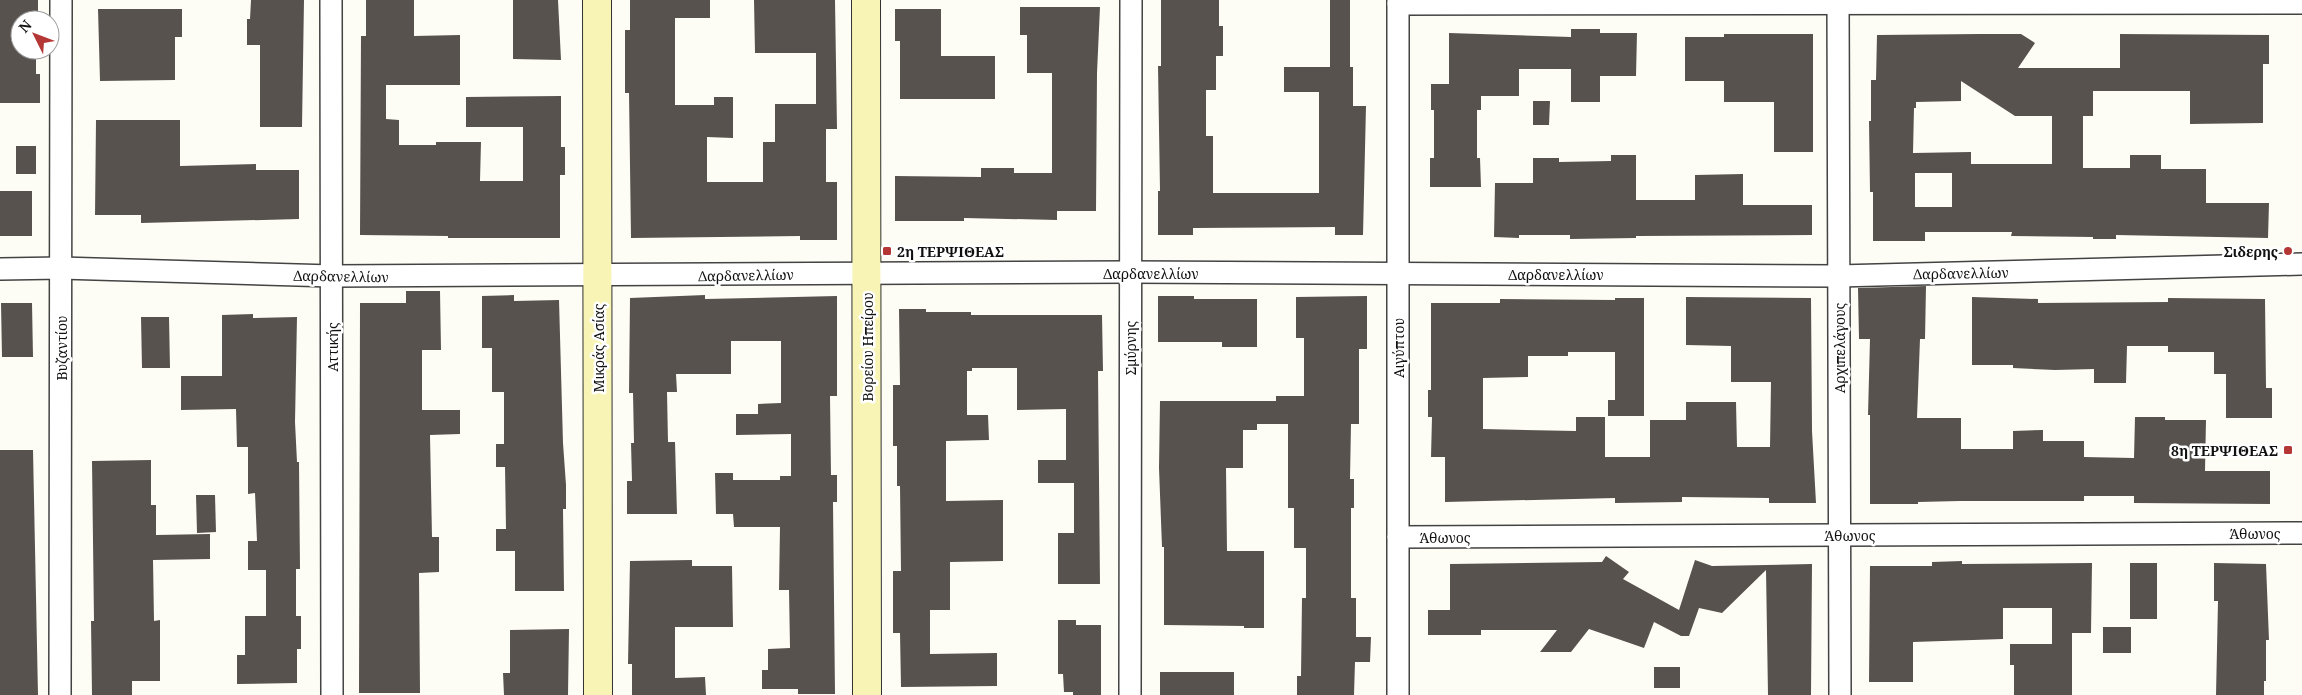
<svg xmlns="http://www.w3.org/2000/svg" width="2302" height="695" viewBox="0 0 2302 695" font-family="'Noto Serif',serif">
	<rect width="100%" height="100%" fill="#fefdf5"/>
	<g fill="#58524e" fill-rule="evenodd">
		<polygon points="0,0 38,0 38,20 20,20 20,50 36,50 36,74 40,74 40,103 0,103"/>
		<polygon points="251,0 304,0 302,127 260,127 260,45 247,45 247,19 250,19"/>
		<polygon points="366,0 414,0 414,36 460,35 460,85 386,85 386,119 399,120 399,145 436,145 436,142 481,142 480,181 523,181 523,127 466,127 466,97 561,96 561,147 565,147 565,175 560,175 560,238 448,238 448,236 360,235 361,36 366,36"/>
		<polygon points="513,0 558,0 561,60 513,59"/>
		<polygon points="630,0 710,0 710,18 675,18 675,105 714,105 714,97 733,97 733,138 707,137 707,182 763,182 763,142 775,142 775,104 816,104 816,53 755,53 754,0 835,0 837,129 826,129 826,182 837,182 837,240 800,240 800,236 631,238 629,93 625,93 625,30 630,30"/>
		<polygon points="1161,0 1219,0 1219,26 1223,26 1223,56 1216,56 1216,90 1206,90 1206,136 1213,136 1213,193 1319,193 1319,92 1284,92 1284,67 1330,67 1330,0 1350,0 1350,67 1353,67 1353,106 1366,106 1363,235 1335,235 1335,227 1193,228 1193,235 1158,235 1158,191 1160,191 1158,66 1161,66"/>
		<polygon points="1020,7 1100,7 1097,73 1096,211 1057,211 1057,220 964,218 964,221 895,221 895,176 981,177 981,168 1014,168 1014,173 1052,173 1052,73 1027,73 1027,35 1020,35"/>
		<polygon points="98,9 182,9 182,37 175,37 175,80 100,81"/>
		<polygon points="895,9 941,9 941,56 995,56 995,99 900,99 900,41 895,41"/>
		<polygon points="1571,29 1600,29 1600,33 1637,33 1636,76 1600,76 1600,102 1571,102 1571,69 1519,69 1519,96 1481,96 1481,110 1477,110 1477,158 1480,158 1481,187 1430,187 1430,158 1434,158 1434,110 1431,110 1431,84 1449,84 1449,33 1571,37"/>
		<polygon points="1724,34 1813,34 1813,152 1774,152 1774,102 1724,102 1724,81 1685,81 1685,37 1724,37"/>
		<path d="M1980,34H2021L2035,43L2018,68H2120V34L2269,35V64H2263V123L2190,124V91H2093V116H2083V168H2130V155H2161V169H2206V203H2269L2268,238L2116,235V239H2093V237L2011,236L2012,232H1925V241H1873V192H1870L1869,121H1871V80H1876L1877,35ZM1961,81L2015,116H2052V164H1971V152L1913,153L1914,108H1916V102L1961,101ZM1915,173H1952V207H1915Z"/>
		<polygon points="1533,101 1550,101 1549,125 1533,125"/>
		<polygon points="96,120 180,120 180,166 256,164 256,170 299,170 299,219 141,223 141,215 95,215"/>
		<rect x="16" y="146" width="20" height="28"/>
		<polygon points="1611,155 1636,155 1636,200 1695,200 1695,175 1743,174 1743,205 1812,205 1812,235 1636,236 1636,238 1570,239 1570,235 1519,235 1519,238 1494,237 1495,183 1533,183 1533,158 1559,158 1559,162 1611,161"/>
		<rect x="0" y="191" width="32" height="45"/>
		<polygon points="1926,286 1925,339 1920,339 1917,418 1961,418 1961,449 2013,449 2013,431 2043,430 2043,441 2084,441 2084,457 2134,458 2135,417 2165,417 2165,420 2206,420 2205,471 2270,471 2270,504 2134,503 2134,496 2084,496 2084,501 1960,501 1918,502 1918,504 1870,504 1870,415 1868,415 1870,339 1859,339 1858,288"/>
		<polygon points="406,291 440,291 441,350 422,350 422,410 460,410 460,434 430,435 432,537 439,537 439,572 419,573 420,693 359,693 360,303 406,303"/>
		<polygon points="514,295 514,301 559,300 563,443 566,485 566,509 563,509 564,591 515,591 515,551 496,551 496,529 506,529 505,467 496,467 496,444 504,444 504,392 492,392 492,348 482,348 482,296"/>
		<polygon points="705,295 705,299 837,296 837,396 830,396 831,475 837,475 837,502 833,502 835,694 798,694 798,689 762,689 762,670 768,670 768,649 790,648 789,590 779,590 780,527 734,527 733,514 716,514 715,473 733,473 733,480 780,480 780,476 791,476 791,434 736,435 736,414 758,414 758,404 781,403 781,341 731,341 731,374 676,374 677,392 667,392 668,442 675,442 677,514 627,514 627,481 632,481 631,443 634,443 633,393 629,393 630,298"/>
		<polygon points="1158,296 1194,296 1194,299 1257,299 1257,347 1222,347 1222,342 1158,342"/>
		<polygon points="1367,296 1367,349 1359,349 1359,424 1351,424 1350,479 1354,479 1354,508 1351,508 1351,598 1356,598 1356,637 1371,637 1370,662 1355,662 1354,695 1297,695 1297,676 1301,676 1302,598 1306,598 1306,548 1294,548 1294,508 1288,508 1288,424 1257,424 1257,430 1243,430 1243,468 1226,468 1227,551 1264,551 1264,628 1244,628 1244,626 1164,625 1164,547 1162,547 1159,468 1160,401 1276,401 1276,396 1304,396 1304,338 1296,338 1296,297"/>
		<polygon points="1686,297 1811,298 1812,431 1816,503 1769,503 1769,498 1682,497 1682,502 1615,503 1615,498 1445,502 1445,457 1431,457 1432,417 1428,417 1428,390 1431,390 1431,303 1500,303 1500,299 1615,300 1615,298 1644,298 1644,416 1608,416 1608,400 1615,400 1615,352 1568,352 1568,356 1528,356 1528,377 1483,378 1483,429 1576,431 1576,417 1605,417 1605,457 1650,457 1650,420 1686,420 1686,402 1736,402 1737,447 1770,447 1771,382 1731,382 1731,346 1686,345"/>
		<polygon points="1972,297 2038,299 2038,303 2168,302 2168,298 2265,299 2266,388 2272,388 2272,418 2226,418 2226,374 2214,374 2214,352 2168,352 2168,346 2127,346 2126,383 2094,383 2094,369 2055,370 2013,368 2013,365 1972,365"/>
		<polygon points="1,303 32,303 33,357 2,357"/>
		<polygon points="899,309 926,309 926,312 971,312 971,315 1102,315 1103,371 1098,371 1100,584 1058,584 1058,533 1074,533 1074,483 1038,483 1038,460 1066,460 1066,409 1017,410 1017,368 972,368 972,371 967,371 967,415 988,415 989,440 946,441 946,501 1003,500 1003,561 950,562 950,610 930,610 930,654 997,653 997,686 901,687 900,633 893,633 893,571 901,571 900,486 897,486 897,446 893,446 893,385 900,385"/>
		<polygon points="253,314 253,318 297,317 295,422 297,462 299,462 300,569 296,569 296,616 301,616 301,649 297,649 297,683 237,684 237,655 245,655 245,616 266,616 266,570 248,570 248,541 257,541 255,493 248,494 248,447 237,447 236,409 181,410 181,376 222,376 222,315"/>
		<polygon points="141,317 169,317 170,368 142,368"/>
		<polygon points="0,450 33,450 38,695 0,695"/>
		<polygon points="151,460 151,505 156,505 156,535 210,534 210,559 153,560 154,621 160,620 160,681 132,681 132,695 92,695 91,621 94,621 92,461"/>
		<polygon points="196,495 215,495 216,532 197,533"/>
		<polygon points="1606,556 1629,572 1623,579 1679,610 1695,560 1712,566 1812,564 1811,695 1768,695 1766,570 1722,613 1699,608 1689,636 1681,636 1654,622 1644,648 1589,629 1571,652 1540,652 1557,630 1481,630 1481,635 1428,635 1428,610 1450,610 1450,564 1602,562"/>
		<polygon points="692,560 692,566 732,566 733,627 675,627 675,678 705,677 706,695 632,695 632,664 628,664 630,561"/>
		<polygon points="1962,561 1962,564 2092,563 2091,633 2072,633 2072,695 2014,695 2014,665 2010,665 2010,644 2052,644 2052,608 2003,608 2003,639 1913,642 1913,682 1869,682 1870,566 1932,566 1932,562"/>
		<rect x="2130" y="563" width="27" height="56"/>
		<polygon points="2214,563 2266,564 2269,640 2266,640 2266,681 2264,681 2264,695 2216,695 2218,601 2214,601"/>
		<polygon points="1058,620 1076,620 1076,625 1101,625 1101,695 1073,695 1073,692 1064,692 1063,674 1058,674"/>
		<rect x="2103" y="627" width="28" height="26"/>
		<polygon points="569,629 568,695 504,695 503,673 510,673 510,630"/>
		<rect x="1654" y="667" width="26" height="21"/>
		<rect x="1160" y="672" width="74" height="23"/>
	</g>
	<g fill="none" stroke-linecap="round" stroke-linejoin="round">
		<g stroke="#434343" stroke-width="24">
			<g id="street">
				<polyline points="331,0 332,695"/>
				<polyline points="1398,0 1398,695"/>
				<polyline points="1838,0 1840,695"/>
				<polyline points="1398,4 2302,3"/>
				<polyline points="0,269 61,268 332,276 1130,272 1838,276 2302,264"/>
				<polyline points="1398,537 2302,533"/>
				<polyline points="60,695 61,0"/>
				<polyline points="1130,695 1131,0"/>
			</g>
		</g>
		<g stroke="#323232" stroke-width="30">
			<g id="secondary">
				<polyline points="597,0 598,695"/>
				<polyline points="866,0 867,695"/>
			</g>
		</g>
		<use href="#street" stroke="#fff" stroke-width="21"/>
		<use href="#secondary" stroke="#f7f4b6" stroke-width="28"/>
	</g>
	<g fill="#b43735" stroke="#fff" stroke-width="2">
		<rect x="882" y="246" width="10" height="10" rx="2.5"/>
		<circle cx="2288" cy="251" r="5"/>
		<rect x="2283" y="445" width="10" height="10" rx="2.5"/>
	</g>
	<g text-anchor="middle" dominant-baseline="central" stroke-width="5" stroke-linejoin="round" paint-order="stroke">
		<g font-size="14" font-weight="bold" fill="#101010" stroke="#fff" text-anchor="end">
			<text x="897" y="251" text-anchor="start">2η ΤΕΡΨΙΘΕΑΣ</text>
			<text x="2278" y="251">Σιδερης</text>
			<text x="2278" y="450">8η ΤΕΡΨΙΘΕΑΣ</text>
		</g>
		<g font-size="14" fill="#101010" stroke="#fff">
			<text x="1151" y="273">Δαρδανελλίων</text>
			<text transform="translate(1961 273) rotate(-1)">Δαρδανελλίων</text>
			<text x="1556" y="274">Δαρδανελλίων</text>
			<text transform="translate(746 275) rotate(-1)">Δαρδανελλίων</text>
			<text transform="translate(341 276) rotate(1)">Δαρδανελλίων</text>
			<text transform="translate(332 347) rotate(-90)">Αττικής</text>
			<text transform="translate(867 347) rotate(-90)">Βορείου Ηπείρου</text>
			<text transform="translate(61 348) rotate(-90)">Βυζαντίου</text>
			<text transform="translate(598 348) rotate(-90)">Μικράς Ασίας</text>
			<text transform="translate(1130 348) rotate(-90)">Σμύρνης</text>
			<text transform="translate(1398 348) rotate(-90)">Αιγύπτου</text>
			<text transform="translate(1839 348) rotate(-90)">Αρχιπελάγους</text>
			<text x="2255" y="533">Άθωνος</text>
			<text x="1850" y="535">Άθωνος</text>
			<text x="1445" y="537">Άθωνος</text>
		</g>
	</g>
	<g transform="translate(35 35) rotate(312)"><circle r="24" fill="#ffffff" stroke="#9f9f9f"/>
	<path d="M0-4L9 19L0 12L-9 19Z" fill="#b43735"/>
	<text y="-8" font-size="14" font-weight="bold" text-anchor="middle" fill="#101010">N</text>
	</g>
</svg>
